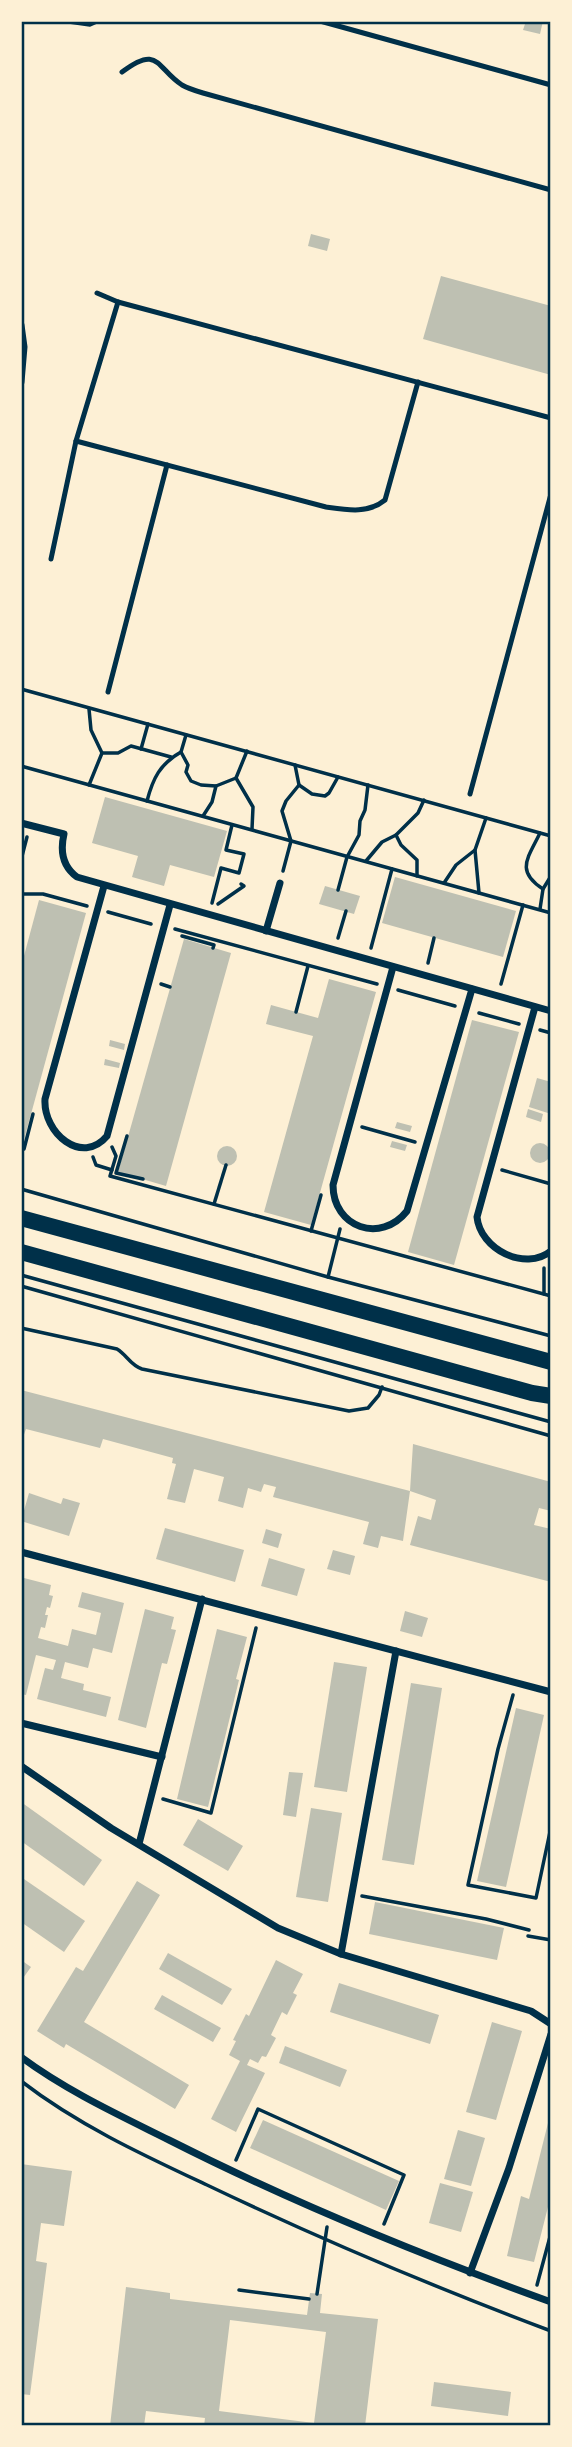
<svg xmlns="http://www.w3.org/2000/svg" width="572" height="2447" viewBox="0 0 572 2447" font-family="'Nunito Sans',sans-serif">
	<rect width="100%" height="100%" fill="#fdf0d5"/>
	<g fill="#bec0b2" fill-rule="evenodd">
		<polygon points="526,21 543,21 540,34 523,30"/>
		<polygon points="311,234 330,239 327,251 308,246"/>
		<polygon points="441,276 551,306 551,375 423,339"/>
		<polygon points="105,797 227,831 214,877 170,865 164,886 132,877 138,856 92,843"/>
		<polygon points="395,877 516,911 503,957 382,923"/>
		<polygon points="325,886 360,896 354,914 319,904"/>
		<polygon points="39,900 86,913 22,1147 21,967"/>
		<polygon points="184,939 231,953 166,1186 118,1172"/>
		<polygon points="329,979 376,992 311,1225 264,1212 313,1036 266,1024 271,1005 318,1018"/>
		<polygon points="472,1020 519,1032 454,1265 408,1252"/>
		<polygon points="110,1040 125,1044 124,1050 109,1046"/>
		<polygon points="105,1059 120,1063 119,1068 104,1065"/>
		<polygon points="537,1078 551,1082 551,1114 529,1107"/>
		<polygon points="528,1109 543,1114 541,1122 526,1117"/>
		<polygon points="397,1122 412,1126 410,1132 395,1128"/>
		<polygon points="392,1141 407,1145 405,1151 390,1147"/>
		<circle cx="540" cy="1153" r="10"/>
		<circle cx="227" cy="1156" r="10"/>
		<polygon points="21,1390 410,1491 413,1444 551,1482 551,1511 539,1508 534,1525 551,1529 551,1582 410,1545 418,1516 431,1520 436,1500 410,1491 403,1541 381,1536 378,1548 363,1544 369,1522 273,1497 276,1487 264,1484 261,1492 248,1488 243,1508 218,1501 224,1477 194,1469 185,1503 167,1499 176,1464 172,1463 173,1458 103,1439 100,1448 26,1429 21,1443"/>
		<polygon points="29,1493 61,1504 63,1498 80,1503 69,1536 21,1521"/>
		<polygon points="165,1528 244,1550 235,1582 156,1559"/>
		<polygon points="266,1529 282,1534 278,1548 262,1543"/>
		<polygon points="333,1550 355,1556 350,1575 327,1569"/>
		<polygon points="269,1558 305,1569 297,1596 261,1586"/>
		<polygon points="24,1578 51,1585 49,1595 53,1596 50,1608 47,1607 45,1615 48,1615 45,1628 41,1627 38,1638 68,1646 72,1629 96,1635 101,1613 78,1607 82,1592 124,1603 112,1653 93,1648 88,1668 65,1662 61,1678 84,1684 83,1690 111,1697 106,1717 37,1699 45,1668 53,1670 56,1660 36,1655 26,1695 21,1694 21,1591"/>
		<polygon points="145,1609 174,1617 171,1629 176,1630 167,1664 162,1663 146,1728 118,1720"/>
		<polygon points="405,1611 428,1618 422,1637 400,1631"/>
		<polygon points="217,1629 247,1637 236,1679 239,1680 208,1807 177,1799"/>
		<polygon points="334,1662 367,1667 347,1792 314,1787"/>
		<polygon points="411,1683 442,1688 414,1865 382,1860"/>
		<polygon points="516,1708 544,1715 506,1887 477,1881"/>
		<polygon points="289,1772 303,1773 296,1817 283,1815"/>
		<polygon points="21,1802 102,1860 84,1886 21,1841"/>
		<polygon points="311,1808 342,1813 328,1902 296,1897"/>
		<polygon points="198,1819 243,1846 228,1871 183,1845"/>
		<polygon points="21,1877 85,1921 64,1952 21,1922"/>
		<polygon points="137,1881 160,1895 84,2022 189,2085 175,2109 66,2044 64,2048 37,2031 76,1967 83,1971"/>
		<polygon points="375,1902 504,1928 497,1960 369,1934"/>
		<polygon points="168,1953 232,1989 222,2005 159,1969"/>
		<polygon points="21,1960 31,1967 21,1981"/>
		<polygon points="276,1960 303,1974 293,1993 297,1995 287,2015 282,2012 271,2035 276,2038 266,2057 262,2056 258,2063 250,2059 247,2065 265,2073 236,2132 211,2119 240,2061 229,2055 236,2041 233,2040 246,2014 249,2016"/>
		<polygon points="339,1983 439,2015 430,2044 330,2012"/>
		<polygon points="162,1995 221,2028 213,2042 154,2009"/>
		<polygon points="492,2022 522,2031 496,2120 466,2112"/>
		<polygon points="285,2046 347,2070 340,2087 279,2063"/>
		<polygon points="550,2115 551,2204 549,2203 534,2262 507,2256 521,2196 529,2199"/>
		<polygon points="263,2120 399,2181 386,2210 250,2148"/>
		<polygon points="458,2130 485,2138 471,2186 444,2179"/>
		<polygon points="21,2164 72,2171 64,2226 41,2223 36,2261 47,2263 30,2395 21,2394"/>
		<polygon points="440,2183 473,2192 461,2232 429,2223"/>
		<path d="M126,2287L170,2293V2299L307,2315L310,2293L322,2294L320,2313L378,2319L365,2426H204L205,2418L146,2411L144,2426H110ZM230,2320L326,2332L314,2423L219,2411Z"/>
		<polygon points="434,2382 511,2392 508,2416 431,2406"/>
	</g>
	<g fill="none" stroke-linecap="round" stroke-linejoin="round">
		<g stroke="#003049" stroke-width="3.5">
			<polyline points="62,21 90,25 99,21"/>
			<polyline points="21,689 551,836"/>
			<polyline points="89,709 91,730 102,753"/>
			<polyline points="186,735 181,752 188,765 186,772 191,781 201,785 216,786"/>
			<polyline points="141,749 148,724"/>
			<polyline points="247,751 236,778 253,807 252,829"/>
			<polyline points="21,766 551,913"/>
			<polyline points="89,785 102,753 118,753 131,746 171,757"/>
			<polyline points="299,785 312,794 325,796 329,793 338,777"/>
			<path d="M147,801C153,778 160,764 181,752"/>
			<polyline points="203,816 212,802 216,786 236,778"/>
			<path d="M540,833C528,858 515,871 543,889"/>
			<polyline points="21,860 27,837"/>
			<polyline points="366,861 382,842 396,835"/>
			<polyline points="283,871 291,841 282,811 286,801 299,785 295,765"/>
			<polyline points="417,876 417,860 401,845 396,835 418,813 424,800"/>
			<polyline points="444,883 456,865 475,850"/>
			<polyline points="338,890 347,857 359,835 360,821 365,810 368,785"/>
			<polyline points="479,893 475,850 486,818"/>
			<polyline points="21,894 43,894 87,906"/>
			<polyline points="212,903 221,868 239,873 244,854 226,850 232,825"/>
			<polyline points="218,904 244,886 241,884"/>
			<polyline points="540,909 543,889 551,876"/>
			<polyline points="108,912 151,924"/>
			<polyline points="175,929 377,984"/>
			<polyline points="182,936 214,945 213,948"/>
			<polyline points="338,938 346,911"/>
			<polyline points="371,948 392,869"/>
			<polyline points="428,963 434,938"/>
			<polyline points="161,984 170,987"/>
			<polyline points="501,984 523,905"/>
			<polyline points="398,990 455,1006"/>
			<polyline points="296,1012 308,966"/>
			<polyline points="479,1013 519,1024"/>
			<polyline points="540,1030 551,1033"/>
			<polyline points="362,1127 415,1142"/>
			<polyline points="127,1136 116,1173 143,1179"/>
			<polyline points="112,1147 116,1156 110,1176 551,1296"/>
			<polyline points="21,1148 24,1149 33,1114"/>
			<polyline points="93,1157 96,1165 112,1170"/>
			<polyline points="502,1170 551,1184"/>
			<polyline points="21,1189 328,1277 551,1336"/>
			<polyline points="214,1204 226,1165"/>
			<polyline points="311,1231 321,1195"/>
			<polyline points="21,1275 551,1422"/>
			<polyline points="328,1277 340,1229"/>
			<polyline points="21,1286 551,1436"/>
			<polyline points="544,1294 544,1268"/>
			<path d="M21,1328L117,1349C127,1355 130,1365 142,1369L349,1411L368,1408L379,1395L382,1387"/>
			<polyline points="513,1695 498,1749 468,1885 536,1898 551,1827"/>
			<polyline points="163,1799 211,1813 256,1628"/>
			<polyline points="362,1896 486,1919 529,1930"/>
			<polyline points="528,1936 551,1940"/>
			<path d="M21,2081C78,2125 143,2155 207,2185C320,2239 434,2287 551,2331"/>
			<polyline points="236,2160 258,2109 404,2175 384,2224"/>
			<polyline points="537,2285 551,2233"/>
			<polyline points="239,2290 309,2299"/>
			<polyline points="317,2294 327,2227"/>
		</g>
		<g stroke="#003049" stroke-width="5">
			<polyline points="320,21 551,85"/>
			<path d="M122,72C159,44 156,68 182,85C189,89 196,91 203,93L551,190"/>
			<polyline points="97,293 118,302 551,418"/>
			<path d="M76,441L326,507C347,510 368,514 385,500L418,382"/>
			<polyline points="51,559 76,441 118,302"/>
			<polyline points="108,692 167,465"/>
			<polyline points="470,794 551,494"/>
		</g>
		<g stroke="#003049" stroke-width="7">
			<polyline points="21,325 24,347 21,382"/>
			<path d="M21,823L64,834C60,851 62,866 77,877L551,1011"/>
			<path d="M104,886L45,1099C43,1133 82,1166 107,1136L170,905"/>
			<polyline points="266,931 280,883"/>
			<path d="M393,967L333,1185C333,1228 381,1244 407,1211L472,989"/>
			<path d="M535,1007L477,1217C480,1249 525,1272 551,1251"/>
			<polyline points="21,1552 551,1692"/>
			<polyline points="21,1723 162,1757"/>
			<polyline points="21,1766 111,1828 278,1928 341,1954 531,2011 551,2024"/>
			<polyline points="139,1844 202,1599"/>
			<polyline points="341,1954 396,1651"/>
			<path d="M21,2057C67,2091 119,2115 169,2140C293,2203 421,2255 551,2302"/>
			<polyline points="470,2273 509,2168 551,2034"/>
		</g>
		<g stroke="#003049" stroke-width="16">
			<polyline points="21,1218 551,1362"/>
			<polyline points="21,1252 532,1393 551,1396"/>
		</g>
	</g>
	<rect width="572" height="2447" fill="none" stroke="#fdf0d5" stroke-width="46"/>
	<rect x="23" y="23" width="526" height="2401" fill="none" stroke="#003049" stroke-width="2.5"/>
</svg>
